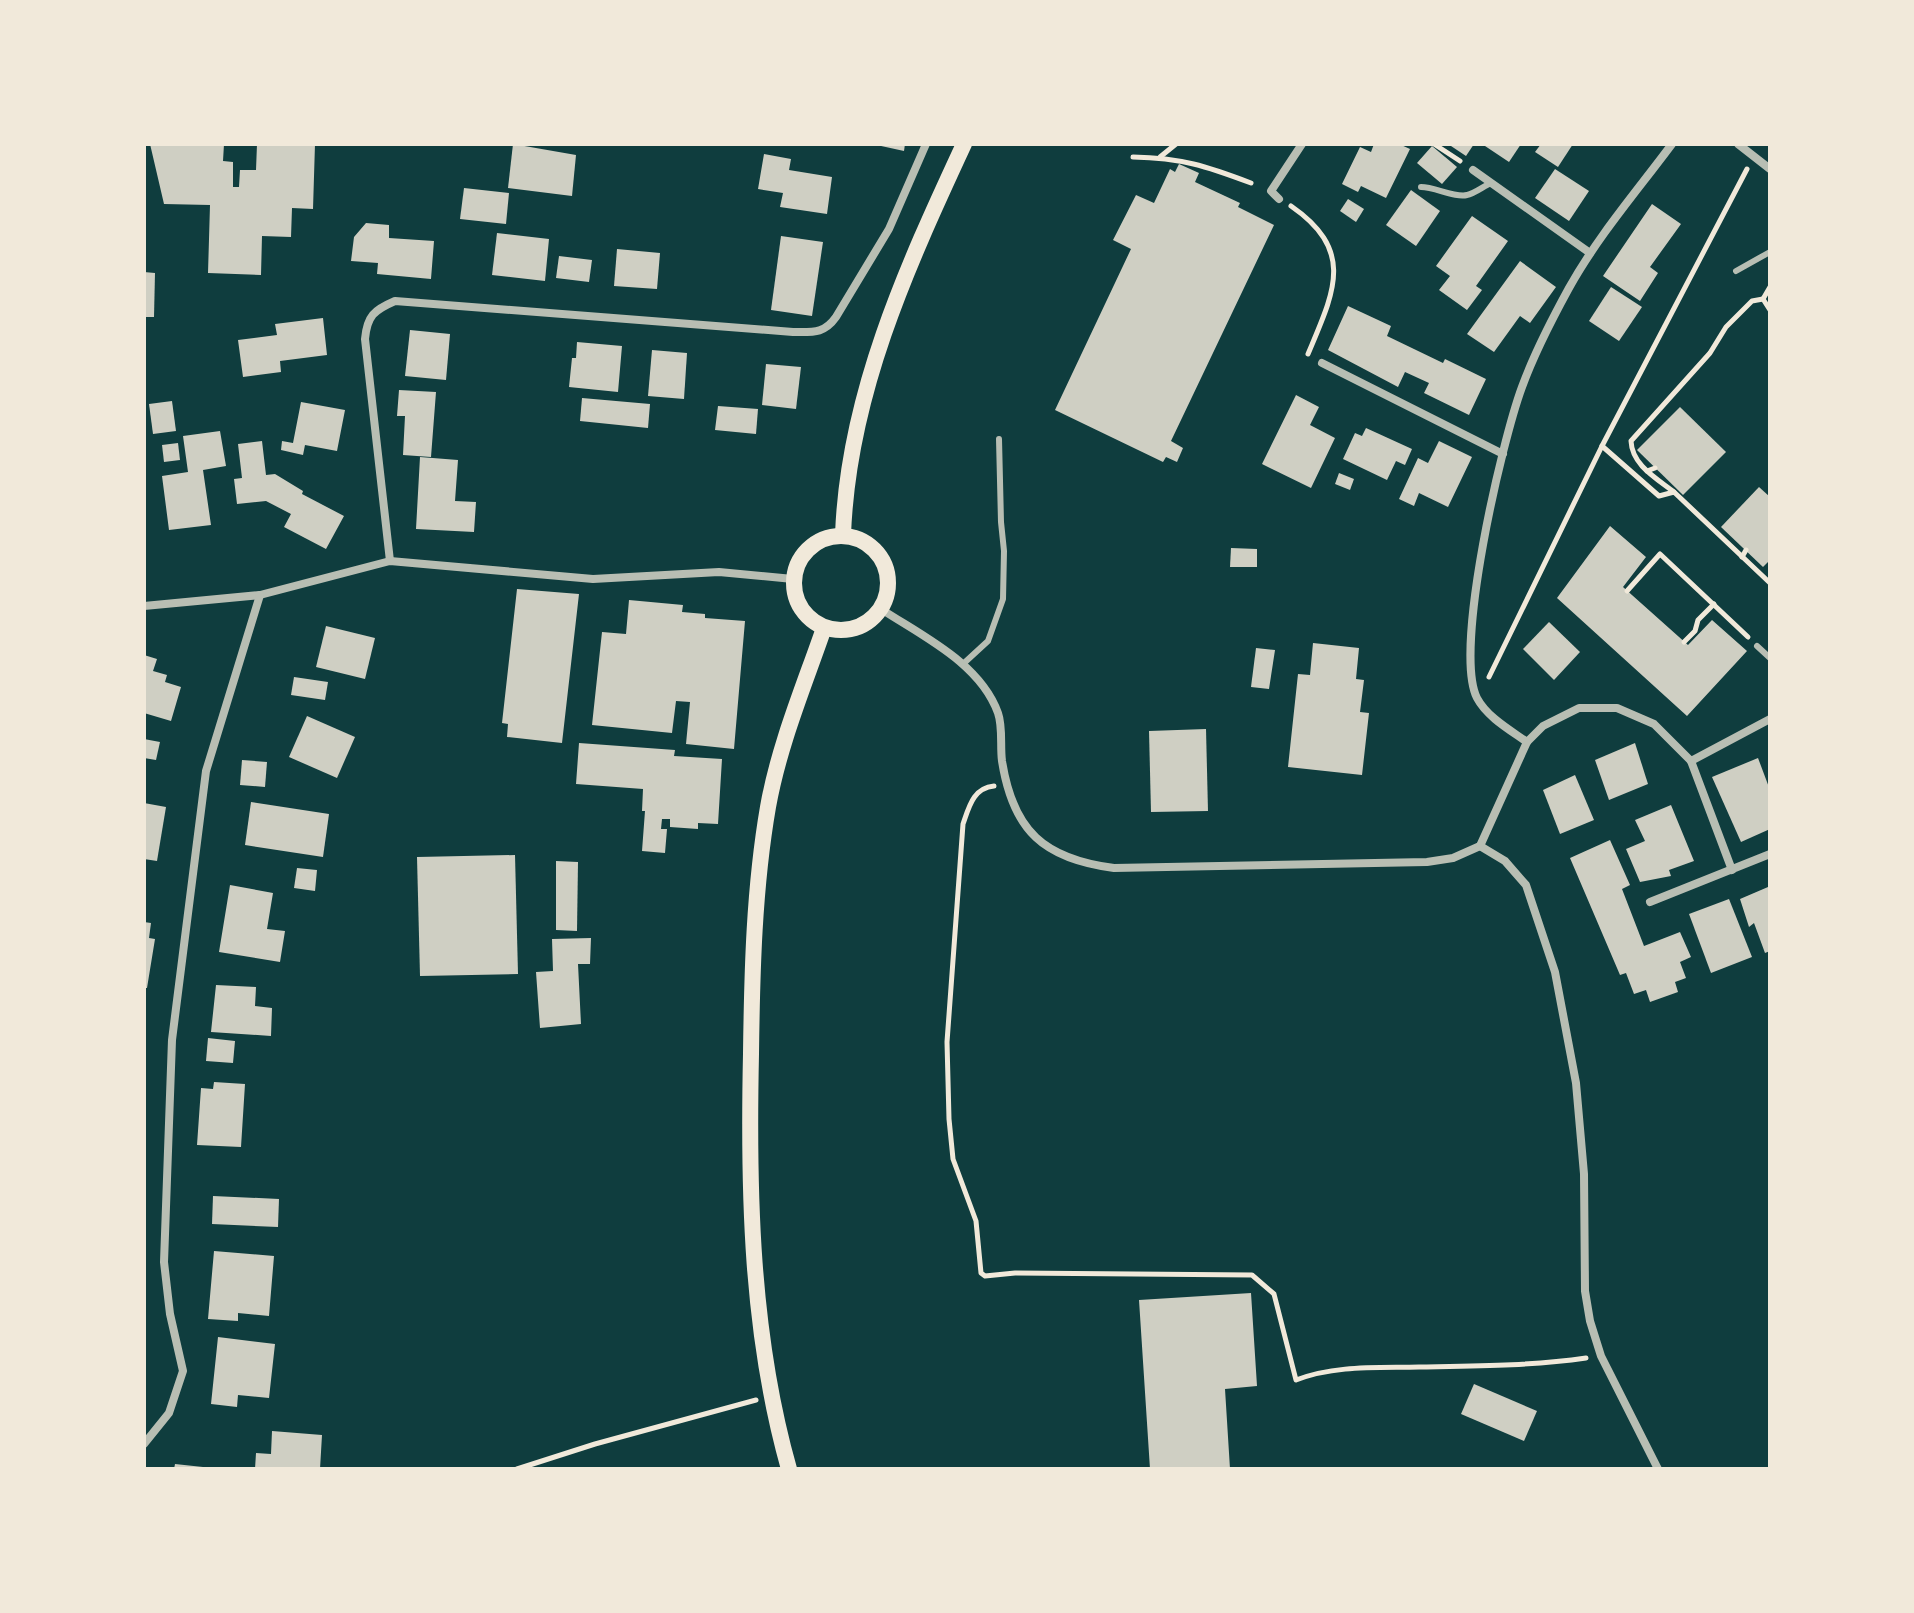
<svg xmlns="http://www.w3.org/2000/svg" width="1914" height="1613" viewBox="0 0 1914 1613" font-family="'Exo 2',sans-serif">
	<rect width="100%" height="100%" fill="#0f3d3e"/>
	<g fill="#cfcfc3">
		<polygon points="150,144 224,144 223,161 233,162 233,187 239,187 240,170 256,170 257,144 315,144 313,209 292,208 291,237 262,236 261,275 208,273 210,205 164,204"/>
		<polygon points="513,144 576,155 572,196 508,188"/>
		<polygon points="872,144 905,144 904,151"/>
		<polygon points="1374,144 1399,144 1410,149 1386,198 1361,186 1358,192 1342,184 1360,147 1371,152"/>
		<polygon points="1448,144 1474,144 1466,156"/>
		<polygon points="1482,144 1521,144 1509,162"/>
		<polygon points="1541,144 1573,144 1558,167 1535,152"/>
		<polygon points="1432,146 1457,167 1442,184 1417,163"/>
		<polygon points="764,154 791,159 789,170 832,177 827,214 780,207 783,193 758,189"/>
		<polygon points="1179,164 1199,173 1195,182 1240,203 1238,207 1274,225 1171,441 1183,448 1177,462 1166,457 1163,462 1055,410 1131,249 1113,240 1136,195 1154,203 1170,169 1175,172"/>
		<polygon points="1555,169 1589,191 1569,221 1535,198"/>
		<polygon points="464,188 509,193 506,224 460,219"/>
		<polygon points="1411,190 1440,211 1416,246 1386,225"/>
		<polygon points="1348,199 1364,209 1356,222 1340,211"/>
		<polygon points="1652,204 1681,224 1650,267 1658,273 1640,301 1603,276"/>
		<polygon points="1472,216 1508,241 1476,286 1482,290 1467,310 1439,290 1450,276 1436,266"/>
		<polygon points="366,223 389,225 389,238 434,241 431,279 377,274 378,263 351,261 354,237"/>
		<polygon points="497,233 549,239 545,281 492,275"/>
		<polygon points="781,236 823,242 812,316 771,310"/>
		<polygon points="617,249 660,253 657,289 614,286"/>
		<polygon points="559,256 592,260 589,282 556,278"/>
		<polygon points="1520,261 1556,287 1530,323 1520,316 1494,352 1467,334"/>
		<polygon points="144,272 155,273 154,317 144,317"/>
		<polygon points="1611,287 1642,307 1619,341 1589,321"/>
		<polygon points="1348,306 1391,326 1387,336 1443,363 1445,359 1486,379 1469,415 1424,393 1429,383 1405,372 1398,387 1328,350"/>
		<polygon points="323,318 327,355 280,361 281,372 243,377 238,340 277,335 275,324"/>
		<polygon points="410,330 450,334 446,380 405,376"/>
		<polygon points="577,342 622,346 618,392 569,387 572,358 576,358"/>
		<polygon points="652,350 687,353 684,399 648,396"/>
		<polygon points="766,364 801,367 796,409 762,405"/>
		<polygon points="399,390 436,392 431,457 403,455 405,416 397,416"/>
		<polygon points="1296,395 1319,407 1310,425 1335,438 1311,488 1262,464"/>
		<polygon points="582,398 650,404 648,428 580,421"/>
		<polygon points="172,401 176,431 153,434 149,404"/>
		<polygon points="301,402 345,410 337,451 305,445 303,455 281,450 282,441 293,443"/>
		<polygon points="718,406 758,409 756,434 715,430"/>
		<polygon points="1680,407 1726,452 1683,495 1637,450"/>
		<polygon points="1366,428 1412,449 1405,465 1396,461 1387,480 1343,459 1355,433 1362,436"/>
		<polygon points="220,431 226,466 203,470 211,525 169,530 162,476 188,472 183,436"/>
		<polygon points="262,441 266,475 275,474 303,491 302,494 344,516 326,549 284,527 291,514 266,501 237,504 234,479 242,478 238,444"/>
		<polygon points="1439,441 1472,457 1448,507 1419,493 1414,506 1399,499 1418,458 1428,463"/>
		<polygon points="178,443 180,460 164,462 162,445"/>
		<polygon points="420,457 458,460 455,501 476,502 474,532 416,529"/>
		<polygon points="1339,473 1354,479 1350,490 1335,484"/>
		<polygon points="1759,487 1770,497 1770,560 1763,567 1721,527"/>
		<polygon points="1610,526 1646,557 1623,587 1688,645 1712,620 1747,651 1687,716 1557,598"/>
		<polygon points="1231,548 1257,549 1257,567 1230,567"/>
		<polygon points="517,589 579,594 562,743 507,737 508,724 502,723"/>
		<polygon points="629,600 683,605 682,612 705,614 705,618 745,621 734,749 686,744 690,702 676,701 672,733 592,725 602,632 626,634"/>
		<polygon points="1549,622 1580,652 1554,680 1523,649"/>
		<polygon points="326,626 375,638 365,679 316,667"/>
		<polygon points="1313,643 1359,648 1356,679 1364,680 1360,712 1369,713 1362,775 1288,767 1298,674 1310,675"/>
		<polygon points="1256,648 1275,650 1269,689 1251,687"/>
		<polygon points="144,655 157,659 153,671 167,675 165,682 181,687 171,721 144,713"/>
		<polygon points="294,677 328,682 325,700 291,695"/>
		<polygon points="307,716 355,737 337,778 289,757"/>
		<polygon points="1206,729 1208,811 1151,812 1149,731"/>
		<polygon points="144,739 160,742 156,760 144,758"/>
		<polygon points="579,743 675,750 674,756 722,759 718,824 698,823 698,829 670,827 670,819 662,819 661,829 667,829 665,853 642,851 645,811 642,811 643,789 576,784"/>
		<polygon points="1635,743 1648,784 1609,800 1595,760"/>
		<polygon points="1758,758 1770,790 1770,829 1741,842 1712,777"/>
		<polygon points="242,760 267,762 265,787 240,785"/>
		<polygon points="1575,775 1594,820 1560,834 1543,790"/>
		<polygon points="251,802 329,814 323,857 245,845"/>
		<polygon points="144,803 166,807 157,861 144,859"/>
		<polygon points="1671,805 1694,861 1669,870 1671,876 1640,882 1626,849 1645,841 1635,820"/>
		<polygon points="1610,840 1630,885 1622,889 1644,946 1680,932 1691,957 1680,962 1686,978 1675,982 1678,992 1650,1002 1646,990 1634,994 1626,973 1620,975 1570,858"/>
		<polygon points="515,855 518,974 420,976 417,857"/>
		<polygon points="556,861 578,862 577,931 556,930"/>
		<polygon points="297,868 317,870 315,891 294,888"/>
		<polygon points="230,885 273,893 267,929 285,931 280,962 219,952"/>
		<polygon points="1768,887 1770,891 1770,951 1765,953 1754,923 1749,927 1740,899"/>
		<polygon points="1729,899 1752,957 1711,973 1689,914"/>
		<polygon points="144,922 151,923 149,938 155,939 147,988 144,988"/>
		<polygon points="591,938 590,964 578,964 581,1024 540,1028 536,972 553,971 552,939"/>
		<polygon points="216,985 256,987 255,1006 272,1008 271,1036 211,1032"/>
		<polygon points="208,1038 235,1041 233,1063 206,1061"/>
		<polygon points="214,1082 245,1084 241,1147 197,1145 201,1088 213,1089"/>
		<polygon points="213,1196 279,1199 278,1227 212,1224"/>
		<polygon points="214,1251 274,1256 269,1316 238,1313 238,1321 208,1319"/>
		<polygon points="1251,1293 1257,1386 1225,1389 1230,1469 1150,1469 1139,1300"/>
		<polygon points="218,1337 275,1344 269,1398 238,1395 237,1407 211,1404"/>
		<polygon points="1474,1384 1537,1411 1524,1441 1461,1414"/>
		<polygon points="272,1431 322,1435 320,1469 255,1469 256,1453 271,1454"/>
		<polygon points="175,1464 203,1467 203,1469 174,1469"/>
	</g>
	<g fill="none" stroke-linecap="round" stroke-linejoin="round">
		<g stroke="#f1e9da" stroke-width="5">
			<polyline points="1434,144 1460,161"/>
			<path d="M1133,157C1182,158 1206,166 1251,183"/>
			<polyline points="1160,157 1176,144"/>
			<path d="M1291,206C1356,251 1334,292 1308,354"/>
			<polyline points="1770,287 1763,299 1770,310"/>
			<polyline points="1602,446 1659,496 1674,492 1770,583"/>
			<polyline points="1647,471 1655,468"/>
			<path d="M1674,492C1656,478 1632,465 1631,441L1710,353L1726,327L1752,301L1763,299"/>
			<polyline points="1742,557 1746,550"/>
			<polyline points="1627,591 1660,554 1748,637"/>
			<polyline points="1684,642 1695,631 1698,620 1714,604"/>
			<polyline points="1489,677 1602,446 1747,169"/>
			<path d="M994,786C973,788 969,807 963,824L947,1042L949,1119L953,1159L976,1221L981,1273L985,1276L1015,1273L1252,1275L1274,1294L1296,1380C1335,1365 1377,1368 1419,1367C1475,1366 1530,1366 1586,1358"/>
			<polyline points="517,1469 595,1444 756,1400"/>
		</g>
		<g stroke="#b8beb3" stroke-width="6">
			<path d="M1421,187C1435,187 1455,198 1467,195C1474,194 1484,186 1491,183"/>
			<polyline points="1736,271 1770,252"/>
			<polyline points="1757,646 1770,658"/>
			<polyline points="963,664 988,641 1003,599 1004,551 1001,522 999,439"/>
		</g>
		<g stroke="#b8beb3" stroke-width="8">
			<polyline points="1738,144 1770,169"/>
			<polyline points="1473,170 1590,253"/>
			<polyline points="1279,199 1271,191 1302,144"/>
			<polyline points="1322,363 1503,454"/>
			<path d="M390,561L365,339C367,316 374,310 395,301L793,332C813,332 824,334 836,317L889,229L926,144"/>
			<polyline points="144,606 260,595 390,561 593,579 719,572 793,579"/>
			<path d="M881,609C922,636 980,663 998,713C1003,727 1000,746 1002,761C1013,831 1044,859 1114,868L1427,862L1453,858L1480,846"/>
			<polyline points="1527,742 1543,726 1579,708 1617,708 1654,724 1691,761 1770,719"/>
			<polyline points="1691,761 1732,870"/>
			<polyline points="1650,902 1770,854"/>
			<polyline points="144,1444 169,1413 183,1371 170,1314 164,1262 172,1040 206,771 260,595"/>
			<path d="M1658,1469L1601,1356L1590,1321L1585,1291L1584,1174L1576,1083L1555,972L1526,885L1505,861L1480,846L1527,742C1510,730 1487,717 1477,698C1453,650 1502,441 1522,387C1534,354 1552,319 1569,288C1598,236 1637,191 1672,144"/>
		</g>
		<g stroke="#f1e9da" stroke-width="16">
			<path d="M843,535C848,396 906,269 964,144"/>
			<circle cx="841" cy="583" r="47"/>
			<path d="M789,1469C751,1335 748,1193 751,1054C752,972 754,888 768,807C779,745 804,686 824,628"/>
		</g>
	</g>
	<rect width="1914" height="1613" fill="none" stroke="#f1e9da" stroke-width="292"/>
</svg>
